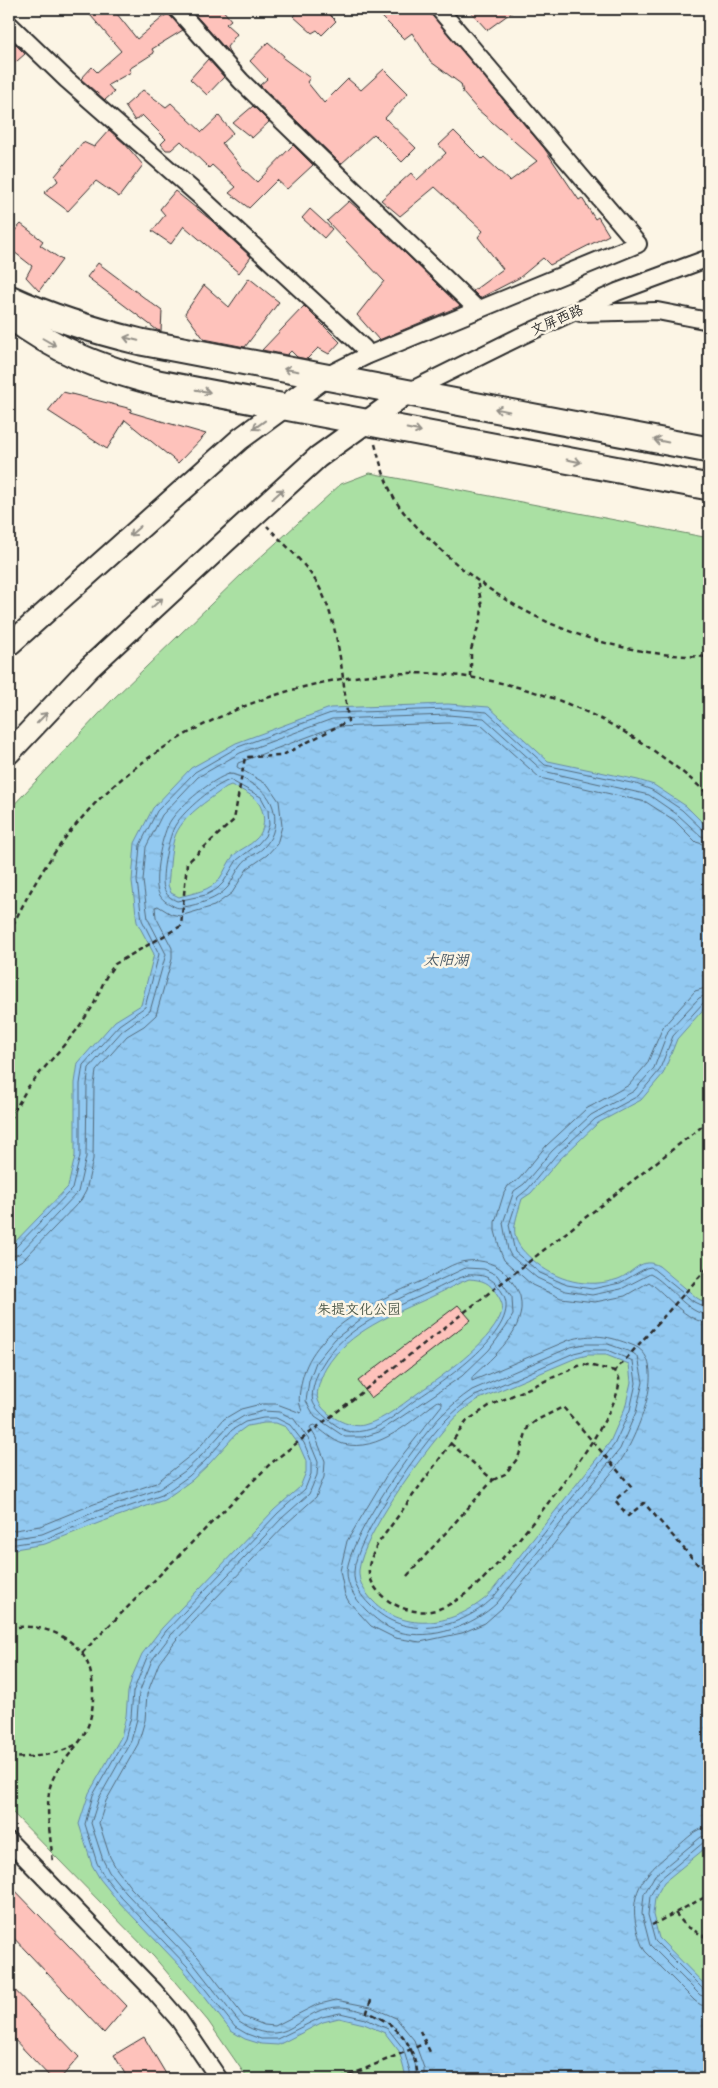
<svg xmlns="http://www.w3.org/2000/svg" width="718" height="2088" viewBox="0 0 718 2088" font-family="Sriracha,'LXGW WenKai TC',sans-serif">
	<defs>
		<pattern id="water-ripples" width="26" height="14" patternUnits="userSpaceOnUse" patternTransform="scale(1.25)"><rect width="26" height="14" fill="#92c9f1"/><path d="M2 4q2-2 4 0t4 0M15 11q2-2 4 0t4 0" fill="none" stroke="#7eadcf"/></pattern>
	</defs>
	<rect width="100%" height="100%" fill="#fcf5e5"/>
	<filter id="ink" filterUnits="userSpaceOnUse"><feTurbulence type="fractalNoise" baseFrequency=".02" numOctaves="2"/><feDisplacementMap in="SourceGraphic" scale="10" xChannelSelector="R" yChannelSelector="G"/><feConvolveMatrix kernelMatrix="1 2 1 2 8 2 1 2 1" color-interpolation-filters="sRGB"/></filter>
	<g filter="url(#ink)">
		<polygon fill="#aae0a3" stroke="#6a8667" points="370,473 709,538 709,2079 248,2079 208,2021 154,1957 9,1809 9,810 112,700 243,573 341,484"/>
		<path fill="url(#water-ripples)" stroke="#698aa2" fill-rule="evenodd" d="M448,704L489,707L548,761L638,780L654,785L686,806L709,829V1003L677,1039L663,1074L641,1100L598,1123L560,1159L531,1193L522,1199C513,1228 508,1239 533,1260C556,1281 588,1289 618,1279C634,1273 641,1256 659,1266L697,1298L709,1305V1845L664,1882L655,1898L653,1915L659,1938L709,1989V2079H405V2073L399,2051L385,2033L364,2024L339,2018L323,2022L278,2045L261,2044L245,2039L231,2031L183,1969L117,1900L100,1879L92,1865L79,1824L89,1793L121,1737L126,1716L128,1692L132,1677L142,1654L162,1628L274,1510L300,1487L306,1472V1461L299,1445L286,1427L276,1423H264L247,1426L236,1434L209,1464L192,1480L164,1500L101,1522L45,1544L9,1550V1260L11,1246L68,1187L75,1156V1083L78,1063L115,1021L141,1005L154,954L137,922L132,881L135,843L153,808L191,768L236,743L330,708ZM231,785C239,789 252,794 257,801C266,812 266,830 256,839C250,846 240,849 234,855C228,862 225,871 220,878C211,891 193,893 179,897L171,893L168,885C170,870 170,854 174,839C181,816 208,801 226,787ZM469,1279C483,1280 489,1282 497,1294C500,1299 504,1305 502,1311C495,1338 448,1372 425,1388C406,1401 387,1419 364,1425C350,1429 323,1415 318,1400C315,1392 322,1375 326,1368C348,1331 394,1314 431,1297C444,1291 456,1284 469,1279ZM588,1355H606L629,1364L631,1382L625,1408L610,1442L488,1596C455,1625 405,1635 372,1600C365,1592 358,1582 359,1570C363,1535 423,1453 448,1425C456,1415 467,1407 477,1400L576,1358Z"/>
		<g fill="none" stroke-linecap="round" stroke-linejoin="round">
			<g stroke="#546a7a" stroke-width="1">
				<path d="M229,774C239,774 248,782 257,787C278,799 281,831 263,848C257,854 247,857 242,864C236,871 233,880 228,887C217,900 199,904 184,907C178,909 175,907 170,904C163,901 158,895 157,887C155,871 162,833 171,820C181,805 212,779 229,774Z"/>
				<path d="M230,780L261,797L268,810L269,825L265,836L258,844L237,860L223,883L217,889L206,895L177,901C170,898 166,895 164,888C160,876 169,834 176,824C185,810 214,785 230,780Z"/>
				<path d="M709,987L695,991L663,1027L647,1064L629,1085L586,1109L546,1146L519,1179L508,1186L504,1193L495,1222V1231L501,1253L504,1260L532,1285L561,1298L595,1302L625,1296L649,1282C667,1295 686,1322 709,1323"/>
				<path d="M709,994L699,998L668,1031L654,1068L634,1091L591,1115L552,1151L524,1184L514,1191L503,1223L508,1250L511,1256L537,1278L565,1291L592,1295L621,1289L650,1274C670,1284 686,1314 709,1315"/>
				<polyline points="709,1000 704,1002 673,1036 659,1071 638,1096 595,1119 556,1155 528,1189 518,1197 509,1225 515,1252 540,1273 567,1285 592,1289 620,1283 646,1268 651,1267 694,1302 709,1309"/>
				<polyline points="9,1251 14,1249 72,1189 80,1156 80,1084 83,1065 119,1025 145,1007 159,954 142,920 137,881 140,845 157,811 195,772 238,747 331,713 448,709 487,712 545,765 636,784 652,790 682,810 704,831 709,832"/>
				<polyline points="9,1257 19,1254 78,1192 86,1157 87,1084 89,1068 123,1030 150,1011 166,954 148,919 143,881 146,847 162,815 198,777 240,753 332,719 448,715 484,718 543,771 649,795 678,815 701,836 709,839"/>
				<polyline points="9,1265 17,1263 24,1259 81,1200 86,1191 93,1159 94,1085 96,1071 127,1036 144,1026 156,1015 172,959 172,948 156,917 155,907 158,906 171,914 180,916 214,906 232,893 247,869 267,855 277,844 282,826 279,801 268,785 237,767 238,763 334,727 448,723 481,725 540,778 646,802 674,820 696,842 709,846"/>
				<polygon points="466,1268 484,1269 497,1275 512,1297 513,1315 506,1327 489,1350 462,1376 379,1432 363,1437 345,1437 315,1417 306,1401 309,1381 316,1362 335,1339 361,1319 381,1307"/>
				<path d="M468,1275C485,1274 493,1278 502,1292C526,1328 439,1384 414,1401C399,1412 381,1429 362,1431C358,1432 351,1432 347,1431C337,1428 316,1411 313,1402C310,1392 317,1373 322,1365C344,1327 391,1309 430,1292C443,1286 454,1279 468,1275Z"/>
				<path d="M585,1344H608L633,1353L638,1357L643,1382L636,1412L620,1449L497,1603C473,1626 432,1641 399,1632C386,1628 374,1618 365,1609C355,1598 347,1587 347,1572C348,1538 416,1443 440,1417C450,1407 460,1398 472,1390L571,1347Z"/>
				<path d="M587,1350H607L633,1361L636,1383L630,1410L614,1445L492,1599C459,1630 404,1641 370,1605C361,1596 353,1585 354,1572C354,1540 422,1444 446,1420C455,1411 464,1403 475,1396L574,1353Z"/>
				<path d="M9,1531L40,1526L94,1504L156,1483L196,1451L224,1419L241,1409L261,1404H277L301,1413L302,1411C298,1402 299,1395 301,1385C310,1328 379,1300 426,1279C439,1273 453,1262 467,1261C482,1259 499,1264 508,1276C512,1282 518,1289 520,1296C528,1329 493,1357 472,1377V1381L569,1340C593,1333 609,1336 632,1345C669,1358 640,1426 627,1450C619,1467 602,1483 590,1498C561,1535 532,1572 502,1608L485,1623L462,1633L420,1642L395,1638L371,1626L349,1602L345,1595L340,1571L347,1541L386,1476L442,1405V1402L438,1401C412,1420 379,1453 343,1444C333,1441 323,1431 314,1425L311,1426L310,1428L316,1438L325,1461L324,1477L316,1497L287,1523L176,1640L159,1663L147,1694L145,1720L138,1744L106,1801L99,1823L110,1857L116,1868L131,1888L198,1957L244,2017L264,2025L275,2026L316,2005L336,2000L371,2007L396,2018L414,2040L424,2068V2079"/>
				<path d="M9,1539L42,1534L97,1511L159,1489L185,1471L201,1456L229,1425L244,1416L263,1411L280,1412L294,1419L309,1440L318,1462L317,1475L309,1494L282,1518L171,1635L152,1660L139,1693L137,1719L131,1741L99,1798L91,1823L103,1860L109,1872L126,1893L192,1962L239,2022C250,2029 262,2034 275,2033C291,2032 305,2016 319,2011C325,2009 332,2007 338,2007C350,2006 384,2017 392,2025C407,2038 418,2060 416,2079"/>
				<polyline points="9,1545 43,1540 99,1517 162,1495 189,1476 206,1460 232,1430 245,1422 263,1418 276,1418 290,1425 304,1443 311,1460 311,1474 305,1489 278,1513 166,1631 147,1657 133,1692 131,1717 125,1739 93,1795 85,1824 97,1863 104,1876 121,1897 187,1966 235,2027 247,2034 261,2039 277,2039 322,2017 340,2013 366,2019 388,2029 403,2048 410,2071 410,2079"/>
				<path d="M709,1827C696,1828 687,1839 677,1847C648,1871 627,1888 637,1930C639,1937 641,1945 645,1951L695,2001L701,2005L709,2006"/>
				<polyline points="709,1835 701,1837 655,1875 644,1894 642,1914 650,1945 700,1995 709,1998"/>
				<polyline points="709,1841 704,1842 660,1879 650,1896 648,1915 655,1941 704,1990 709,1992"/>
			</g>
		</g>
		<g fill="#fec2bb" stroke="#2b2b2b">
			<polygon points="85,9 113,9 137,39 168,13 183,30 152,49 154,53 129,69 131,72 108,85 114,92 105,100 81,79 92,67 97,72 121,51"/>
			<polygon points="190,9 222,9 231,20 226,24 237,34 227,47 230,54"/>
			<polygon points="302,9 324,9 336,21 322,35 317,30 312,33 293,16"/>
			<polygon points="374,9 427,9 544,148 579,200 582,198 595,219 598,217 609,235 550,265 543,258 519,278 480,298 473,291 503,269 478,237 483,231 435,187 400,216 381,200 411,173 417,180 446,153 439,145 454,131 482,159 484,157 510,181 537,161 477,109 463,93 461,84 431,62 412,33 404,39"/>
			<polygon points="468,9 516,9 487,30"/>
			<polygon points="9,38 25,54 9,68"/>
			<polygon points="268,42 284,56 283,58 310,78 307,82 324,103 348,79 361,90 384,69 408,93 385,118 416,148 402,162 374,134 341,164 260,85 267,79 250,61"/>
			<polygon points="208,59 224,77 207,95 190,79"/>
			<polygon points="143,90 166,107 171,103 202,132 219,116 233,133 222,143 244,170 257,182 293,145 313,165 287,189 277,180 249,208 229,193 236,187 212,165 209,168 181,141 171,150 166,150 161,144 166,139 142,115 135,121 125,106"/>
			<polygon points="253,106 269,122 252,138 233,123"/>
			<polygon points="109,130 125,144 143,165 119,197 96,181 68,211 44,193 58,181 55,176 83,142 94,147"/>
			<polygon points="175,191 212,221 251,257 239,273 184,226 171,244 152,231 165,215 160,209"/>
			<polygon points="349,201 372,221 460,306 379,340 357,315 384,281 327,221"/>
			<polygon points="310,209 332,229 324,238 302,218"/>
			<polygon points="21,224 43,241 40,245 62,260 39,291 26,277 32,266 9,248 9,237"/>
			<polygon points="98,263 162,311 161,331 157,330 87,277"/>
			<polygon points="249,278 279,302 245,347 204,339 185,313 204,285 229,307"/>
			<polygon points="304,306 340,342 329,354 318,348 307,359 297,357 291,351 287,355 262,350"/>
			<polygon points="63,392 132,409 130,412 206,434 178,463 125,420 107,449 48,411"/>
			<polygon points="458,1305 471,1320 371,1398 358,1381"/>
			<polygon points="9,1884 127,2006 104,2033 9,1933"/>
			<polygon points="9,1984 79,2057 60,2079 52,2079 9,2034"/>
			<polygon points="144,2037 169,2079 128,2079 114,2055"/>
		</g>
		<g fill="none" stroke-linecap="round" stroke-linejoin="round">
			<g stroke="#2b2b2b" stroke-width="20">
				<g id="minor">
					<polyline points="177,9 241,81 478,310"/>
					<polyline points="9,24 67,80 203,199 364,348 366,356"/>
					<polyline points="580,313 657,311 709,321"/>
					<polyline points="326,376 366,356 638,244 439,9"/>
					<polyline points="408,392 521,336 617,292 709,258"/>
					<polyline points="9,1841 154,1991 179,2020 219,2079"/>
				</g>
			</g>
			<g stroke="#2b2b2b" stroke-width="25">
				<g id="major">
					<polyline points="9,645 240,439 326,376"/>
					<polyline points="9,753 89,668 226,541 318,457 408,392"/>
				</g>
			</g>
			<g stroke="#2b2b2b" stroke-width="29">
				<g id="highway">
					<path d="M9,298C52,318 95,331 141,342L709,450"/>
					<path d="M9,315C58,352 100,368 158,383L709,487"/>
				</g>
			</g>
			<g stroke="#2b2b2b" stroke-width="2.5" stroke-dasharray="5 4" stroke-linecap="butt">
				<path d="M375,444C380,463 385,481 394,498C404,516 425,535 440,549C495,601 563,637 637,650C661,655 685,656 709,657"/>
				<polyline points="471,677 471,650 481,617 482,607 477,580"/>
				<path d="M9,933C28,893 51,853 80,820C121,772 175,736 233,711C402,639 574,671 709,795"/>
				<path d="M9,1120L28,1087L76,1031L93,1006L106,977L115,964L181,926L187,863L234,820L245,757L281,756L348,721C343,678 338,612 313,577C300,558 283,543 267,526"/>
				<path d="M615,1371L583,1364L489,1406L467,1421L377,1545C373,1555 366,1565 370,1577C378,1603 414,1618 439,1609C453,1604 469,1592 480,1582C509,1555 625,1415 619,1378C618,1375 616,1373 615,1371L709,1266"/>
				<polyline points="493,1480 505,1474 518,1458 528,1427 537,1420 563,1407 631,1486 615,1500 628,1516 644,1503 700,1567 709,1559"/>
				<polyline points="407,1576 493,1480 450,1443"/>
				<path d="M9,1628C32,1624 55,1629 73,1644C85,1654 90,1666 92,1680C95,1704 92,1726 77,1745C67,1758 54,1771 50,1787C45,1809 51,1841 53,1863"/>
				<polyline points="82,1653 270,1464 709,1121"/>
				<path d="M9,1758C34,1757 55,1756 77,1744"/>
				<polyline points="675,1913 686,1926 709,1939"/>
				<polyline points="652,1925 709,1895"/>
				<path d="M371,2000L367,2012C399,2025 415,2044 418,2079"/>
				<polyline points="420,2031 431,2054"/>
				<polyline points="341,2079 426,2043"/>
			</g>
			<use href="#minor" stroke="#fcf5e5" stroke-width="16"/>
			<use href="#major" stroke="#fcf5e5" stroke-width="21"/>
			<use href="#highway" stroke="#fcf5e5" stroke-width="25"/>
		</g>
		<defs><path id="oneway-shaft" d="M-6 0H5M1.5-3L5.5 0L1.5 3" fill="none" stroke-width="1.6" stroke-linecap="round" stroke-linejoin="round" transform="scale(1.25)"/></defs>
		<g stroke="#949088">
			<use href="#oneway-shaft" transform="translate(131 339) rotate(-167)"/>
			<use href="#oneway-shaft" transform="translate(49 342) rotate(30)"/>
			<use href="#oneway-shaft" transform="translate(291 370) rotate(-170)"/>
			<use href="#oneway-shaft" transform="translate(203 391) rotate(10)"/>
			<use href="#oneway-shaft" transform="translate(502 410) rotate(-169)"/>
			<use href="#oneway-shaft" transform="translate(259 425) rotate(144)"/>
			<use href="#oneway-shaft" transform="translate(414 430) rotate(11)"/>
			<use href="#oneway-shaft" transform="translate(661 441) rotate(-169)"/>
			<use href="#oneway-shaft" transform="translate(574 461) rotate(11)"/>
			<use href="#oneway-shaft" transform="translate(278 494) rotate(-42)"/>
			<use href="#oneway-shaft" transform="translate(135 531) rotate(139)"/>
			<use href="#oneway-shaft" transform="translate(157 603) rotate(-42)"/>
			<use href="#oneway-shaft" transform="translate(42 718) rotate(-46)"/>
		</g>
	</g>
	<g text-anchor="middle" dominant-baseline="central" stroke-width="5" stroke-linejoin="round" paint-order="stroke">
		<g font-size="14" fill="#2b2b2b" stroke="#fcf5e5">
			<text transform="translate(557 320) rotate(-24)">文屏西路</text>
		</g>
		<g font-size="14" fill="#4b5849" stroke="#fcf5e5">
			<text x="359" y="1309">朱提文化公园</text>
		</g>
		<g font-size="15" font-style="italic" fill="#4a5a66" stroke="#fcf5e5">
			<text x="446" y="960">太阳湖</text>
		</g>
	</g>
	<rect width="718" height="2088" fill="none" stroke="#fcf5e5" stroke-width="30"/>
	<rect x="15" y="15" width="688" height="2058" fill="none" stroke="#2b2b2b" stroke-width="2" filter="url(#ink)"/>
</svg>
